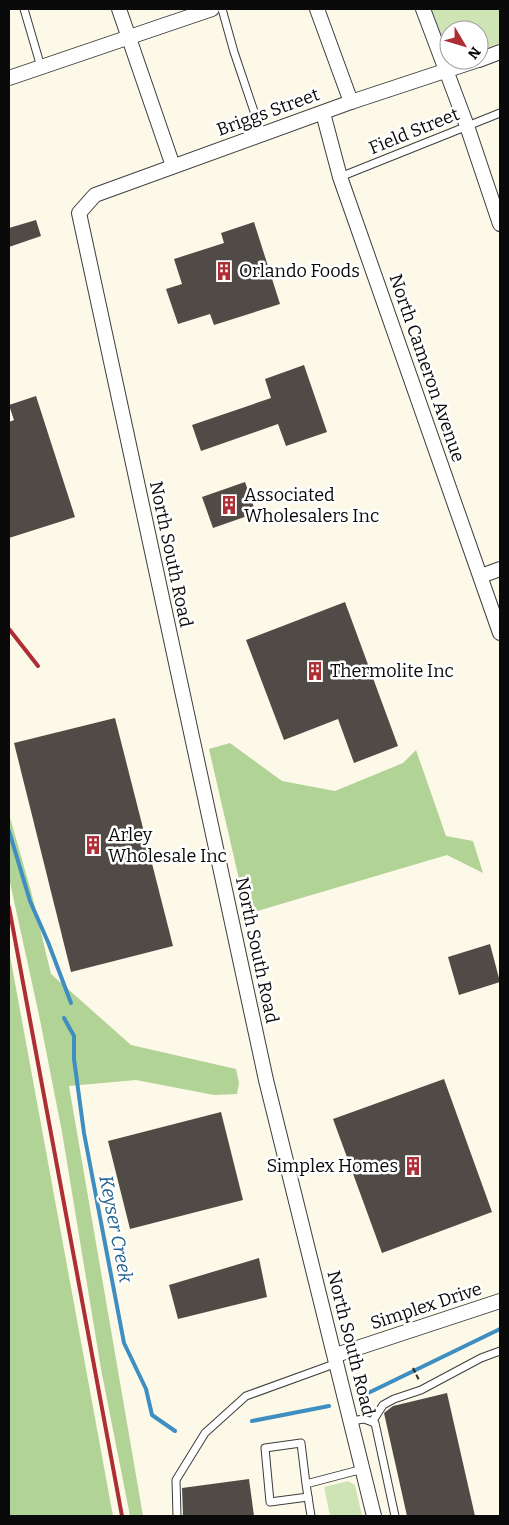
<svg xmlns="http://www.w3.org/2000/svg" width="509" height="1525" viewBox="0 0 509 1525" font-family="Bitter,serif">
	<rect width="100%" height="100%" fill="#fdf9e8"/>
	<g fill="#cee4b5">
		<polygon points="431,9 500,9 500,43 479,51 479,30 449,30 449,60"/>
		<polygon points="348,1481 355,1485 362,1516 330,1516 324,1487"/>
	</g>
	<g fill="#b2d396">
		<polygon points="230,743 282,781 335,791 403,763 416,750 446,836 473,841 483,873 447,855 247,914 209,749"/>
		<polygon points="9,814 31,891 51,974 131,1045 236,1069 239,1083 237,1094 214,1095 136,1080 69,1086 143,1516 130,1516 101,1369 62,1132 39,1015 9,878"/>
		<polygon points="9,950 113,1516 9,1516"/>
	</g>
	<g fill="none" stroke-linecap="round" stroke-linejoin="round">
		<g stroke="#3e8ec1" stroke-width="4">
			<polyline points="9,831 30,901 48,942 71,1003"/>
			<polyline points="64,1018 74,1036 74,1059 84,1133 124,1343 146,1389 152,1415 175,1431"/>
			<polyline points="362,1396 500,1329"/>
			<polyline points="252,1421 329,1406"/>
		</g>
	</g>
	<g fill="#514b47">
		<polygon points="36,220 41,236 9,247 9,228"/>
		<polygon points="254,222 280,304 214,325 210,314 178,324 166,289 182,284 174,259 224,243 221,233"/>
		<polygon points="304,365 327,432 286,446 278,424 201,451 192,425 271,398 265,379"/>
		<polygon points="36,396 75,517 9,538 9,422 14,420 9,405"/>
		<polygon points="245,482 256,513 213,528 202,497"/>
		<polygon points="345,602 398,746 354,763 338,719 284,740 246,640"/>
		<polygon points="115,718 173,946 71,972 14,743"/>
		<polygon points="490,944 500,982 459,995 448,957"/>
		<polygon points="444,1079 492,1212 382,1253 333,1119"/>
		<polygon points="221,1112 243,1200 130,1229 108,1141"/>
		<polygon points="259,1258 267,1297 178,1319 169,1285"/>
		<polygon points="447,1393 475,1516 407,1516 384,1413 393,1406"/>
		<polygon points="249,1479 254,1516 183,1516 182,1488"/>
	</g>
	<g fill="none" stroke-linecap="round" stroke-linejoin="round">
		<g stroke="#3d3d3d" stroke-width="9">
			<g id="lane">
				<polyline points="24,9 41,67"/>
				<polyline points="222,9 234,52 262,135"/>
				<polyline points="340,177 500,113"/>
				<polyline points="351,1421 364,1419 375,1423 395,1516"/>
				<polyline points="372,1422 383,1405 394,1399 421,1390 481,1358 500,1351"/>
				<polyline points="306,1484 308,1497 270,1502 265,1448 301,1443 306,1484 363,1469"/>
				<polyline points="308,1497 311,1516"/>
				<polyline points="177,1516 176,1480 205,1433 246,1396 337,1363"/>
			</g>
		</g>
		<g stroke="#3d3d3d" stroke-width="16">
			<g id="street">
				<polyline points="119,9 173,166"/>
				<polyline points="317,9 351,102"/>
				<polyline points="423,9 467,126 500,224"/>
				<polyline points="479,60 500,52"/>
				<polyline points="9,78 212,9"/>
				<polyline points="323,113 340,177 500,633"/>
				<polyline points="481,576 500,569"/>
				<polyline points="336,1355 500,1301"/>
				<polyline points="374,1516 266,1080 79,213 95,195 351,102 478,60"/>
			</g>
		</g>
		<polyline stroke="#2c2c2c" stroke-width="2" stroke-dasharray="5 2.5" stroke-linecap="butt" points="413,1368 419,1380"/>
		<use href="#lane" stroke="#fff" stroke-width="7"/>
		<use href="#street" stroke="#fff" stroke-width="14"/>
		<g stroke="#ad2e35" stroke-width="4">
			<polyline points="9,629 38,666"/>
			<polyline points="9,907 122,1516"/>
		</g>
	</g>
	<defs>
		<g id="building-bare" transform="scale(1.5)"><path d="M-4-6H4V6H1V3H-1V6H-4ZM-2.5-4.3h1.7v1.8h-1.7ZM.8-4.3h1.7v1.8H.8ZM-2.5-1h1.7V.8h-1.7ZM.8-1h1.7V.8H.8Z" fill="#ad2e35" stroke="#fff" stroke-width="2.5" paint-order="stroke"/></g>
	</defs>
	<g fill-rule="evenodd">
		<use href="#building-bare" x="224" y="271"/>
		<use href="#building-bare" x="229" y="505"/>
		<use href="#building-bare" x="315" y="671"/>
		<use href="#building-bare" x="93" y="845"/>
		<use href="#building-bare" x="413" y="1166"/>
	</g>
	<g text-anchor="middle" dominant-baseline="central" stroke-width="5" stroke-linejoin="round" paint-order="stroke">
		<g font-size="18" fill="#0a0a0a" stroke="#fff">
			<text transform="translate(268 112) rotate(-20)">Briggs Street</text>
			<text transform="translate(414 131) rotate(-22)">Field Street</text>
			<text transform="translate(427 368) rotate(71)">North Cameron Avenue</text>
			<text transform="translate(171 554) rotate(78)">North South Road</text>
			<text transform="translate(257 950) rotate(78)">North South Road</text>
			<text transform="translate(426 1306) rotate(-18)">Simplex Drive</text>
			<text transform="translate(351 1343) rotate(76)">North South Road</text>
		</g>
		<g font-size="18" fill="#0a0a0a" stroke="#fff" text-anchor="start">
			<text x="239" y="271">Orlando Foods</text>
			<text x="244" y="495">Associated<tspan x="244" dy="21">Wholesalers Inc</tspan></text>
			<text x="330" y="671">Thermolite Inc</text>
			<text x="108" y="835">Arley<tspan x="108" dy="21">Wholesale Inc</tspan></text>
			<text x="398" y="1166" text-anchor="end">Simplex Homes</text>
		</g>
		<g font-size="19" font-style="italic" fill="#1f5f8f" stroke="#fff">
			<text transform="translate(116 1229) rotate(79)">Keyser Creek</text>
		</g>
	</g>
	<rect width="509" height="1525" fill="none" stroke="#0a0a0a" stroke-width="20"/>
	<g transform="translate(464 45) rotate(128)"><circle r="24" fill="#ffffff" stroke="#9d9d9d"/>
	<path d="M0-4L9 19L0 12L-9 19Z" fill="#ad2e35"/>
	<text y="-8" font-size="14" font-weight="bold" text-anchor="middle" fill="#0a0a0a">N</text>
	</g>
</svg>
